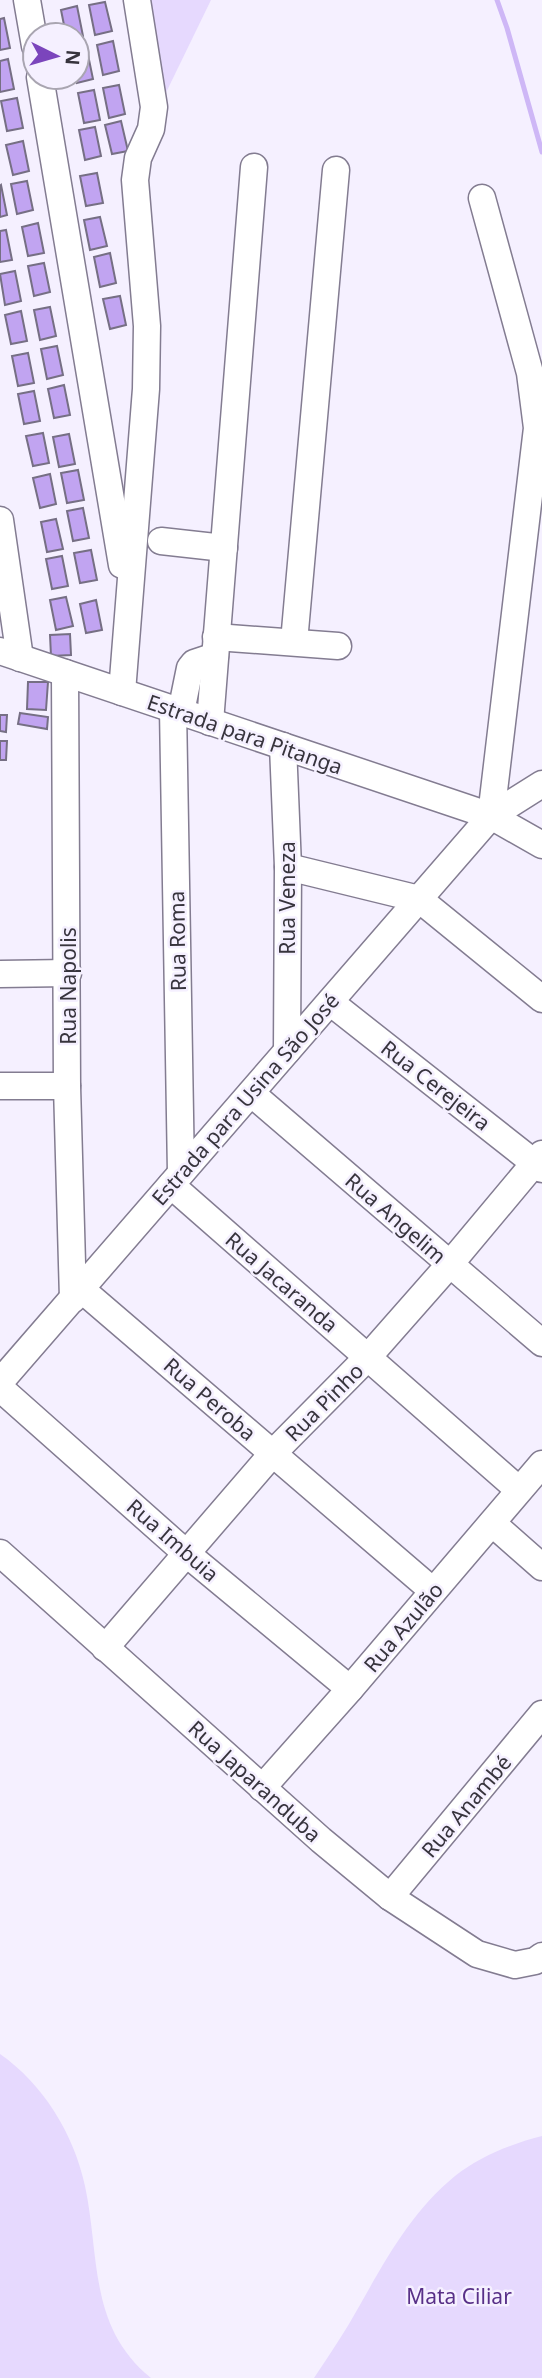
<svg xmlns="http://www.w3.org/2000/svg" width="542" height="2378" viewBox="0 0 542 2378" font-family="'Noto Sans',sans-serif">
	<rect width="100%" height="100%" fill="#f5f0ff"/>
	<g fill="#e6d9fe">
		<polygon points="142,0 211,0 159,107"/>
		<path d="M0,2054C43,2084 74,2134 85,2186C100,2256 88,2327 151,2378H0Z"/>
		<path d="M542,2136V2378H314C326,2360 338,2342 349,2324C380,2271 406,2216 455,2176C480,2156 511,2144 542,2136Z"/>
	</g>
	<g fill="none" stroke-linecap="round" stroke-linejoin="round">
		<polyline stroke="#ceb7f6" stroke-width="5" points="497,0 507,28 542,152"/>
	</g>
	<g fill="#c1a4f1" stroke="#766f84" stroke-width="2">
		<polygon points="105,2 112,31 95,35 89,5"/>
		<polygon points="77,6 83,36 77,38 77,35 66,35 61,10"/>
		<polygon points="4,18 10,48 0,50 0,19"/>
		<polygon points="113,41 119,71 103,75 97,45"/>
		<polygon points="87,50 93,79 77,83 77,52"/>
		<polygon points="8,59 14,89 0,92 0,61"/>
		<polygon points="119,85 125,114 109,118 103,88"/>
		<polygon points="94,90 100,120 84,123 78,93"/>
		<polygon points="17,98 23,128 7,131 1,101"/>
		<polygon points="121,121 128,151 112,154 105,125"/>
		<polygon points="95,127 101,156 85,160 79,130"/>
		<polygon points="23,141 29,171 13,175 6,145"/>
		<polygon points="97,173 103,203 86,206 80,176"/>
		<polygon points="27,181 33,210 17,214 11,184"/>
		<polygon points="1,185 7,215 0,217 0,186"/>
		<polygon points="100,217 107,246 90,250 84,220"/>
		<polygon points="38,223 44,253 28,256 22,227"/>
		<polygon points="6,230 12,260 0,262 0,231"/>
		<polygon points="110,253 116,283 100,287 94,257"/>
		<polygon points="44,263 50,292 34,296 28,266"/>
		<polygon points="15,271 21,301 5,305 0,274"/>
		<polygon points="120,296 126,325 110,329 103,299"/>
		<polygon points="50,307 56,336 40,340 34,310"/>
		<polygon points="21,311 27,341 11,344 5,315"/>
		<polygon points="57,346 63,375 47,379 41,349"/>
		<polygon points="28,353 34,383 18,386 12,356"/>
		<polygon points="64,385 70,415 54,418 48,389"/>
		<polygon points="34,391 40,421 24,424 18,394"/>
		<polygon points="43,433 49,463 33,466 26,436"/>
		<polygon points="69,434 75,464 59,467 53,437"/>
		<polygon points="78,470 84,500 67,503 61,473"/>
		<polygon points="50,474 56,504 40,508 33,478"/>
		<polygon points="83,508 89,538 73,541 67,511"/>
		<polygon points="56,519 63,549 47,552 41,522"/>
		<polygon points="91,550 97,580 80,583 74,553"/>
		<polygon points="62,556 68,586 52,589 46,559"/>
		<polygon points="66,597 73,626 56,630 50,600"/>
		<polygon points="96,600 102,630 86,633 80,604"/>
		<polygon points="70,634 71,655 51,656 50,635"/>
		<polygon points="28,682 48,682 46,710 27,709"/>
		<polygon points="20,713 48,717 47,729 18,724"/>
		<polygon points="0,715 7,715 6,732 0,731"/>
		<polygon points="0,741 7,741 6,760 0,760"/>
	</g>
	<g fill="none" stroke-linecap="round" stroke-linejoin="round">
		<g stroke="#837c91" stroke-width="29">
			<g id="minor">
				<polyline points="27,0 35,46"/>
				<polyline points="40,77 122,565"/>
				<polyline points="482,198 530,373 537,428 491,816"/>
				<polyline points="0,520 20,658"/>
				<polyline points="161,541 224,548"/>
				<polyline points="216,637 338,646"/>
				<polyline points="294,642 336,170"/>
				<polyline points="0,651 491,816 542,845"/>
				<polyline points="65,673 67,1086 73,1299"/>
				<polyline points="122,692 146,389 147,326 135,180 138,158 151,129 154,107 137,0"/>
				<polyline points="173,709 181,1173"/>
				<polyline points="181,712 190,668 194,663 215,656"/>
				<polyline points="210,722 254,167"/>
				<polyline points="283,746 288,867 287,1051"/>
				<polyline points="288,867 419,899 542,999"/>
				<polyline points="0,974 68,973"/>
				<polyline points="330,1002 542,1169"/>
				<polyline points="0,1086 67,1086"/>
				<polyline points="251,1093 542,1343"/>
				<polyline points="171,1185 519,1490"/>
				<polyline points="81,1289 433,1591"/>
				<polyline points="0,1382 491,816 542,784"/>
				<polyline points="0,1388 187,1554 350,1689"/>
				<polyline points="492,1523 542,1567"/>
				<polyline points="0,1553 321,1840 390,1897 477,1954 515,1965 535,1961 542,1956"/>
				<polyline points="105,1648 273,1453 368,1357 450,1264 542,1154"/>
				<polyline points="262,1788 350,1689 542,1464"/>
				<polyline points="390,1897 542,1714"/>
			</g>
		</g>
		<use href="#minor" stroke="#fff" stroke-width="26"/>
	</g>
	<g text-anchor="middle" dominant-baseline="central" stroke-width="5" stroke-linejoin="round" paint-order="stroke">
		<g font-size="21" fill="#37343d" stroke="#f5f0ff">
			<text transform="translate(245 734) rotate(19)">Estrada para Pitanga</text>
			<text transform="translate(287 898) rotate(-90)">Rua Veneza</text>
			<text transform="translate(177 941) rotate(-91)">Rua Roma</text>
			<text transform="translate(68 986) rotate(-90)">Rua Napolis</text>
			<text transform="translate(436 1085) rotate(38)">Rua Cerejeira</text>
			<text transform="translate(245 1099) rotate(-49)">Estrada para Usina São José</text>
			<text transform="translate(396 1218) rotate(41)">Rua Angelim</text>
			<text transform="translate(282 1282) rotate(41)">Rua Jacaranda</text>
			<text transform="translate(210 1399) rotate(41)">Rua Peroba</text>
			<text transform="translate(324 1402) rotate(-45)">Rua Pinho</text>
			<text transform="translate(173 1540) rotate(41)">Rua Imbuia</text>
			<text transform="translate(403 1627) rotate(-50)">Rua Azulão</text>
			<text transform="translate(255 1781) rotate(42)">Rua Japaranduba</text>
			<text transform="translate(466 1806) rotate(-50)">Rua Anambé</text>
		</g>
		<g font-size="21" fill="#583088" stroke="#f5f0ff">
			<text x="459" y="2296">Mata Ciliar</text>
		</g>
	</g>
	<g transform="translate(56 56) rotate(95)"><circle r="33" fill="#f5f0ff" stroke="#a9a5b1" stroke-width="2"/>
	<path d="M0-5L12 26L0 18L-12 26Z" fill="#7b45bc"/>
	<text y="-10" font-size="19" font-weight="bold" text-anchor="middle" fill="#37343d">N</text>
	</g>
</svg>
